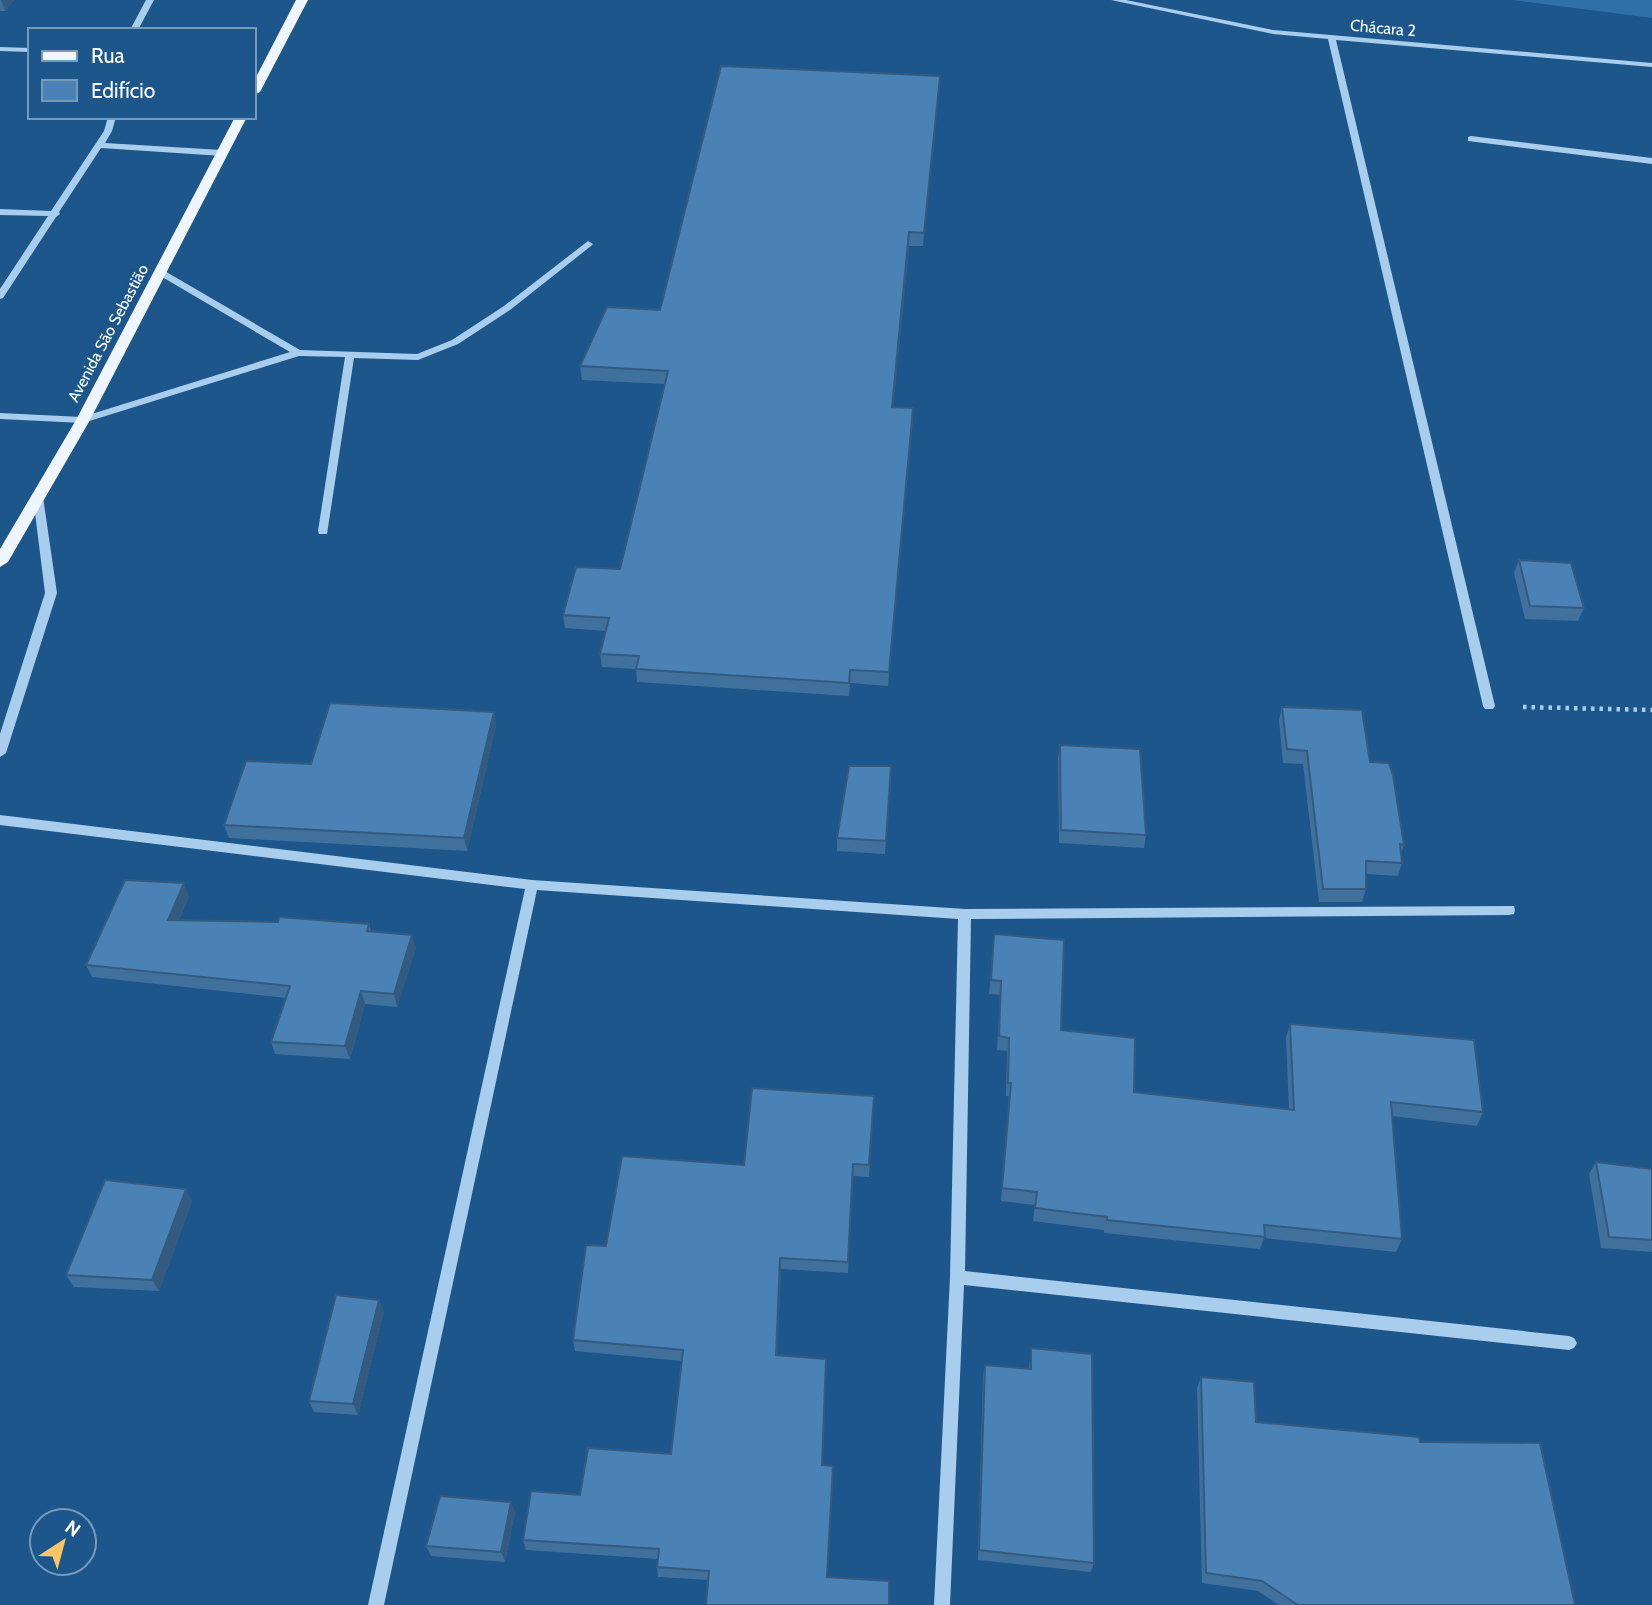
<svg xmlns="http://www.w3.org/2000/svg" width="1652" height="1605" viewBox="0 0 1652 1605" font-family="Cabin,sans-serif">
	<rect width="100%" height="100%" fill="#1d568b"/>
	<polygon fill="#3070a9" points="1512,0 1652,0 1652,18"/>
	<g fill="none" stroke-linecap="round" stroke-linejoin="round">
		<polyline stroke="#a9cdec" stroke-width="4.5" stroke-dasharray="3.5 5" stroke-linecap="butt" points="1523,707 1652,710"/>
		<g fill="#a9cdec" fill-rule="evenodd">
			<polygon points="146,0 154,0 138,30 130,30"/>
			<polygon points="1111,0 1126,0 1273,30 1652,63 1652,67 1336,40 1495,706 1493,709 1485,709 1483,706 1328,39 1273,34"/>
			<polygon points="0,47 30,48 30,52 0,51"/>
			<polygon points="108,117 116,117 112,131 105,143 222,150 226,153 222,156 101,148 59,212 60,214 56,217 3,298 0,299 0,289 48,216 0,215 0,209 51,211 104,131"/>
			<polygon points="1471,136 1652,158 1652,164 1468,141 1468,137"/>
			<polygon points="588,241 593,244 591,246 510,310 458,344 418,360 354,358 327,534 319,534 318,531 345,357 299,356 83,423 0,419 0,413 82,417 290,352 157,274 157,270 163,270 300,350 417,354 452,340 504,306"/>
			<polygon points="38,494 43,497 57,593 6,753 0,757 0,734 45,593 33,497"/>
			<polygon points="0,815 532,880 965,909 1514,906 1515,910 1514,914 1509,915 971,919 965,1271 1569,1336 1574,1338 1577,1343 1574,1348 1569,1350 964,1285 950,1605 934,1605 950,1277 958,919 537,890 384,1605 368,1605 525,889 0,825"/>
		</g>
		<g fill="#eff6ff" fill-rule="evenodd">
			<polygon points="296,0 308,0 260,92 254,95 254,81"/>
			<polygon points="235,117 247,117 90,420 8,562 0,567 0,549 76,420"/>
		</g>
	</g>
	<g fill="#40709c">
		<polygon points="0,0 14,0 5,11 0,11"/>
		<polygon points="940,76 923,246 909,246 893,407 913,408 888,686 850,683 849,696 637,682 636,669 602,667 600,654 606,631 565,628 563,615 620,569 665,384 582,380 580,366 660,310"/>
		<polygon points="1519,560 1584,608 1578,621 1525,619 1514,573"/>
		<polygon points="1282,707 1370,762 1404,845 1401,853 1402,863 1398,876 1366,874 1366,889 1362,902 1319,902 1303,764 1283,763 1279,720"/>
		<polygon points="494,712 496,725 467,851 229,838 224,825 311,764"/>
		<polygon points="1060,745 1146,835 1144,848 1059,843 1058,758"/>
		<polygon points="891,779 885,854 837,851 837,838"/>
		<polygon points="189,896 179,920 369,924 371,931 416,947 397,1007 365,1004 350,1059 275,1054 271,1042 286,998 92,977 86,965"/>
		<polygon points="994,934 1061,1030 1134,1092 1289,1110 1286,1038 1290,1024 1483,1112 1477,1126 1392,1116 1402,1239 1396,1252 1264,1238 1260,1249 1104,1233 1104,1230 1033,1221 1035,1205 1001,1201 1009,1096 1006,1096 1007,1051 997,1050 1000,995 989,994"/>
		<polygon points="874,1096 869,1177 853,1176 848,1273 781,1269 777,1355 708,1580 658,1577 657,1567 658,1559 526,1550 523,1540 580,1495 671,1454 682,1361 575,1351 573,1340 606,1246 744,1165"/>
		<polygon points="1596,1162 1652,1169 1652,1252 1601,1248 1589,1174"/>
		<polygon points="192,1201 159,1291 74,1287 66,1275"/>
		<polygon points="384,1311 358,1415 314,1412 309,1401"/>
		<polygon points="1031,1348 1094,1563 1091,1572 978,1560 983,1376 985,1365 1029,1369"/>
		<polygon points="1201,1377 1256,1422 1420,1442 1575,1605 1279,1605 1258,1591 1202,1583 1197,1388"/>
		<polygon points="515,1512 505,1562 431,1556 426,1546"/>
	</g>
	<g fill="#345b7f">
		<polygon points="1,0 14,0 5,11"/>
		<polygon points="940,76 939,88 923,246 924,233"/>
		<polygon points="909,232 909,246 892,420 892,407"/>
		<polygon points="913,408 913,422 888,686 889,672"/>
		<polygon points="494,712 496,725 467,851 464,838"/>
		<polygon points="184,883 189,896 173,933 168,920"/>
		<polygon points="412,935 416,947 397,1007 394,994"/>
		<polygon points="361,991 365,1004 350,1059 345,1046"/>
		<polygon points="186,1189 192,1201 159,1291 152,1280"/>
		<polygon points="780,1258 781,1269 777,1366 776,1355"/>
		<polygon points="379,1300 384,1311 358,1415 353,1404"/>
		<polygon points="511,1502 515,1512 505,1562 501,1552"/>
	</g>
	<g fill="#4a82b5" stroke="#345b7f" stroke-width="2">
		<polygon points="721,66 940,76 924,233 909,232 892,407 913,408 889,672 850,670 849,683 636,669 639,656 600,654 609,618 563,615 576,567 620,569 668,371 580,366 607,307 660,310"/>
		<polygon points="1519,560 1571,563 1584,608 1530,606"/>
		<polygon points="330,703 494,712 464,838 224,825 246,761 311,764"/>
		<polygon points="1282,707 1362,710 1370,762 1389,763 1393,775 1404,845 1400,844 1402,863 1366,861 1366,889 1323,889 1307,751 1287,749"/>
		<polygon points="1060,745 1140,749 1146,835 1061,830"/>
		<polygon points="849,766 891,766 886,841 837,838"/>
		<polygon points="125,880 184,883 168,920 278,922 279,917 369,924 367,931 412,935 394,994 361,991 345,1046 271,1042 290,986 86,965"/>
		<polygon points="994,934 1064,940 1061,1030 1135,1038 1134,1092 1294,1110 1290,1024 1474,1040 1483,1112 1391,1102 1402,1239 1264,1225 1265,1237 1107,1220 1107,1217 1035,1208 1037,1192 1002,1188 1011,1083 1008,1083 1009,1038 999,1036 1001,981 991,980"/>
		<polygon points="752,1088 874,1096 869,1165 853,1164 848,1262 780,1258 776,1355 826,1359 822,1465 833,1466 827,1577 889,1581 889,1605 706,1605 709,1571 657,1567 659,1549 523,1540 531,1491 580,1495 588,1448 671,1454 683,1350 573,1340 586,1245 606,1246 622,1156 744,1165"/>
		<polygon points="1596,1162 1652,1169 1652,1240 1609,1237"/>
		<polygon points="105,1180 186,1189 152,1280 66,1275"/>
		<polygon points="336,1295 379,1300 353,1404 309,1401"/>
		<polygon points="1031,1348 1092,1354 1094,1563 979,1550 985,1365 1031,1369"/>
		<polygon points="1201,1377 1254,1382 1256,1422 1419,1437 1420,1442 1540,1443 1575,1605 1298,1605 1262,1581 1206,1573"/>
		<polygon points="440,1496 511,1502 501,1552 426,1546"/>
	</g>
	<g text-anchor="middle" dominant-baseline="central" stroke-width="5" stroke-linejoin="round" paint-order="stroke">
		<g font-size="16" fill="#fff" stroke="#1d568b">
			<text transform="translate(1383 28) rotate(5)">Chácara 2</text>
			<text transform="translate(108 333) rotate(-62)">Avenida São Sebastião</text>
		</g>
	</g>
	<rect x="28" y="28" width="228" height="91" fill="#1d568b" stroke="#779ab9" stroke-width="2"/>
	<rect x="42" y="51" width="35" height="10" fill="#eff6ff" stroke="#779ab9" stroke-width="2"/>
	<text x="91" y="63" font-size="21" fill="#ffffff">Rua</text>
	<rect x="42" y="80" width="35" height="21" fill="#4a82b5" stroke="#779ab9" stroke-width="2"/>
	<text x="91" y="98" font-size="21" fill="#ffffff">Edifício</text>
	<g transform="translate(63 1542) rotate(36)"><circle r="33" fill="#1d568b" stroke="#779ab9" stroke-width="2"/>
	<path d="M0-5L12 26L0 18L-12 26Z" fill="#fcc567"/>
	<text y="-10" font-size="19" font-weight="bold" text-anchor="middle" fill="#ffffff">N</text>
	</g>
</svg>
